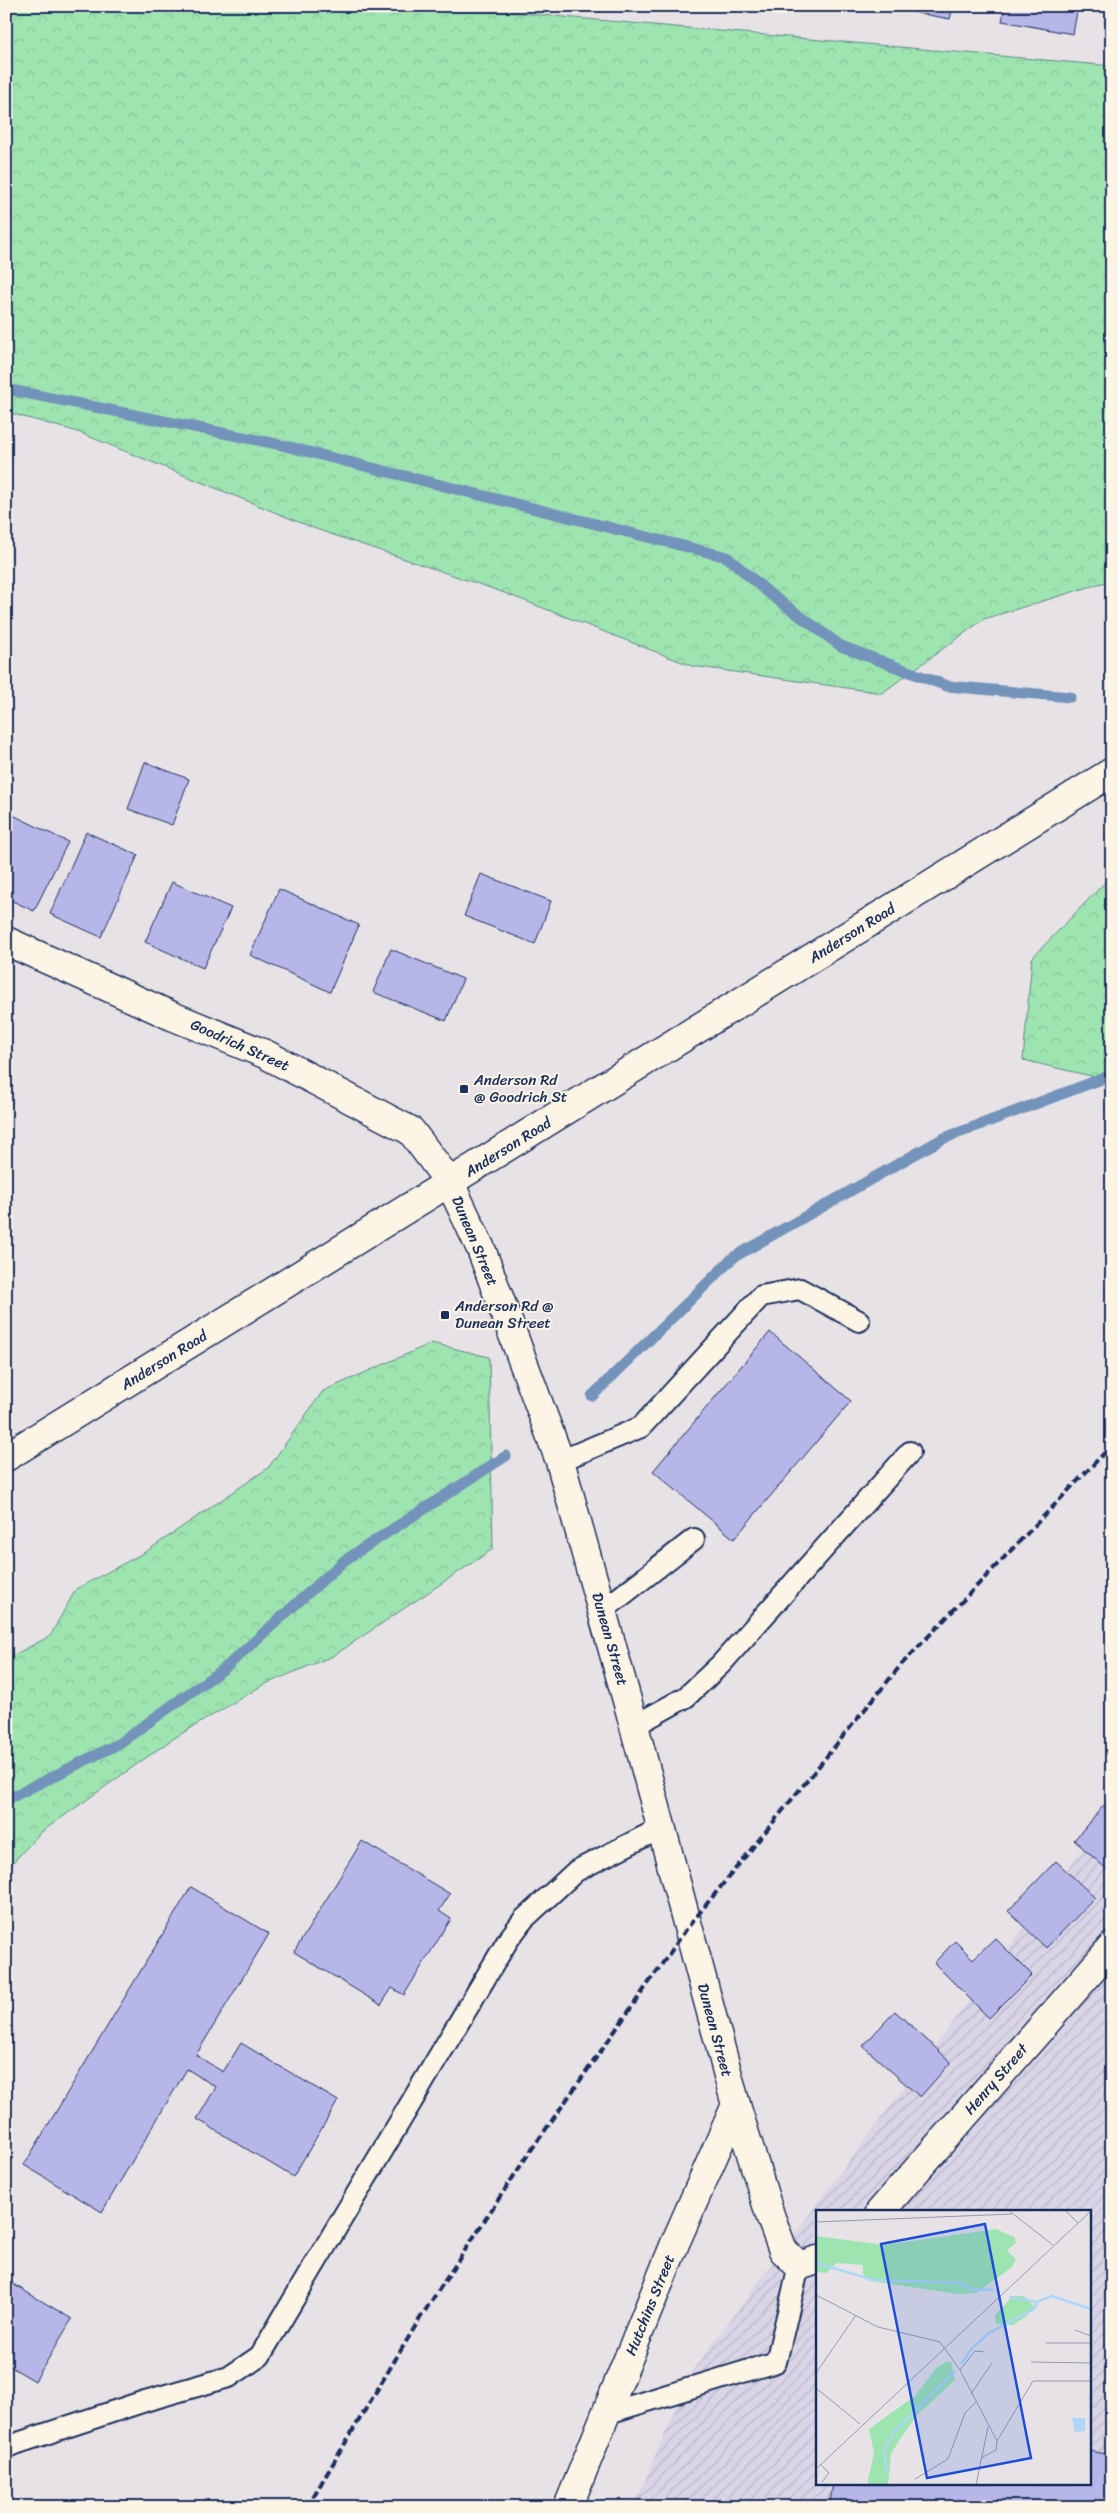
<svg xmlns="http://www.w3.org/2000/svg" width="1118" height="2513" viewBox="0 0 1118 2513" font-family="Sriracha,sans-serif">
	<defs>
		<pattern id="industrial-furrows" width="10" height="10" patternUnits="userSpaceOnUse" patternTransform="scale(1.25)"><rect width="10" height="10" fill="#d9d5e7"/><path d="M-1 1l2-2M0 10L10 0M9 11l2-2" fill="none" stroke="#bab7c9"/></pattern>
		<pattern id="forest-crowns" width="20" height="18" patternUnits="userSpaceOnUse" patternTransform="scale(1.25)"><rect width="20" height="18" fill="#9ee4b0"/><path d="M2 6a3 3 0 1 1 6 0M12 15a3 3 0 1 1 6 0" fill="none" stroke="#88c49a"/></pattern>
	</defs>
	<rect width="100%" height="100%" fill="#e7e2e6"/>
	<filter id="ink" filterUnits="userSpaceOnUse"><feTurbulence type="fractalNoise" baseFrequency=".02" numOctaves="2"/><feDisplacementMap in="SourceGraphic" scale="10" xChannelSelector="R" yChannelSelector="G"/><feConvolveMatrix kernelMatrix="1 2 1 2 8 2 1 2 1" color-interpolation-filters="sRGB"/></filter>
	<g filter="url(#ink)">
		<path fill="url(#industrial-furrows)" fill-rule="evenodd" d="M1090,1839L1112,1852V2507H634L690,2374ZM817,2212H1089V2484H817Z"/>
		<g fill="url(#forest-crowns)" stroke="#5c8a87">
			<polygon points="6,6 508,12 1112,66 1112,580 984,619 882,693 692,666 502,592 316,529 78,432 6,412"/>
			<polygon points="1112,875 1112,1081 1023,1060 1032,958"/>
			<polygon points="432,1343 489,1357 493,1549 333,1656 263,1685 171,1740 40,1833 6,1870 6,1659 50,1636 76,1589 147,1551 268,1468 323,1391"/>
		</g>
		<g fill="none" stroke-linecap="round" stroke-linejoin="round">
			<g stroke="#7393ba" stroke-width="11">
				<polyline points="6,389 277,444 727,557 770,594 841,646 947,686 1070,697"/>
				<polyline points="592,1396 734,1257 942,1139 1112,1075"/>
				<polyline points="6,1800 118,1744 226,1667 345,1560 506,1456"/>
			</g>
		</g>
		<g fill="#b7b6e8" stroke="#1b2f5e">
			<polygon points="879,6 953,6 950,19"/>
			<polygon points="1005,6 1078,6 1073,34 1002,21"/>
			<polygon points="145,762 189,779 172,825 128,809"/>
			<polygon points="11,814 68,842 34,911 6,898 6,823"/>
			<polygon points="86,832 138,855 101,937 50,914"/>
			<polygon points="481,874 551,901 535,944 464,916"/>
			<polygon points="172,882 231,908 203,968 145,942"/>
			<polygon points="279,889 359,925 330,992 250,955"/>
			<polygon points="391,949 463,979 446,1021 373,992"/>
			<polygon points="770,1332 851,1401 734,1539 653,1471"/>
			<polygon points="1111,1797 1112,1872 1111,1873 1074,1840"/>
			<polygon points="362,1841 450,1894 439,1911 451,1919 404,1995 392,1988 381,2005 294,1952"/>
			<polygon points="1056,1861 1095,1898 1046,1948 1008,1911"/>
			<polygon points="191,1887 269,1934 196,2055 223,2072 241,2043 338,2101 293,2177 197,2119 216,2087 187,2069 102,2212 24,2165"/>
			<polygon points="995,1938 1032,1975 989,2018 934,1963 955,1941 973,1959"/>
			<polygon points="895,2011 951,2062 920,2097 863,2046"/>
			<polygon points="6,2280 72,2319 35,2381 6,2364"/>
			<polygon points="1089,2451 1112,2455 1112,2507 829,2507 833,2484 1089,2484"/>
		</g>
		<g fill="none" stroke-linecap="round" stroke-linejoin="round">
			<g stroke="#1b2f5e" stroke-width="24">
				<g id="service">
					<polyline points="560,1461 641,1427 761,1296 800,1289 859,1321"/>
					<polyline points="602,1611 694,1539"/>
					<polyline points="634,1726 686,1697 721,1664 910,1452"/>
					<polyline points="605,2414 776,2362 799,2266"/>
					<polyline points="6,2447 145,2401 229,2377 260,2356 508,1940 524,1919 576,1871 661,1828"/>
				</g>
			</g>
			<g stroke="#1b2f5e" stroke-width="31">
				<g id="minor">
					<polyline points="6,941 172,1016 265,1054 411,1131 450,1183"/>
					<polyline points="736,2105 771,2218 783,2250 799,2266 817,2260"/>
					<polyline points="880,2212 1112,1947"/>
				</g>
			</g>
			<g stroke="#1b2f5e" stroke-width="31">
				<polyline id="tertiary" points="450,1183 481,1249 560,1461 630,1711 736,2105 676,2241 568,2507"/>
			</g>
			<g stroke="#1b2f5e" stroke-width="31">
				<polyline id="secondary" points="6,1457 1112,772"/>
			</g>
			<use href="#service" stroke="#fcf5e5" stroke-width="20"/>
			<use href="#minor" stroke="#fcf5e5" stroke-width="28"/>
			<use href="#tertiary" stroke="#fcf5e5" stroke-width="28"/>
			<use href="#secondary" stroke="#fcf5e5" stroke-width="28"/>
			<polyline stroke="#1b2f5e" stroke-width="4" stroke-dasharray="8 4" stroke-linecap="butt" points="307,2507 419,2320 527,2156 688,1927 901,1665 1112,1445"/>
		</g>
	</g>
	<g fill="#1b2f5e" stroke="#fcf5e5" stroke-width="2">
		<rect x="459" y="1084" width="10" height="10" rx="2.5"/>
		<rect x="440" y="1310" width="10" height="10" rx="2.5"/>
	</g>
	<g text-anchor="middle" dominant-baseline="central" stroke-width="4" stroke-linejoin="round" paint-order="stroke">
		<g font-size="15" fill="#1b2f5e" stroke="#fcf5e5">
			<text transform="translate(852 933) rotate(-32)">Anderson Road</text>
			<text transform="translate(240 1045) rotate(24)">Goodrich Street</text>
			<text transform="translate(508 1147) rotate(-32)">Anderson Road</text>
			<text transform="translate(475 1241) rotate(67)">Dunean Street</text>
			<text transform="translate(164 1360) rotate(-32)">Anderson Road</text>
			<text transform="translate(610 1639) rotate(74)">Dunean Street</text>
			<text transform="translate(715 2030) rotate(75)">Dunean Street</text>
			<text transform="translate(996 2079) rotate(-49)">Henry Street</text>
			<text transform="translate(650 2305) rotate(-68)">Hutchins Street</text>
		</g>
		<g font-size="15" fill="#1b2f5e" stroke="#fcf5e5" text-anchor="start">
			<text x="474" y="1080">Anderson Rd<tspan x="474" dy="17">@ Goodrich St</tspan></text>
			<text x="455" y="1306">Anderson Rd @<tspan x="455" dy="17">Dunean Street</tspan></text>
		</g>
	</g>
	<g transform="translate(816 2210)">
		<rect width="275" height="275" fill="#e7e2e6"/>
		<path d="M180,19L198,27L200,33L191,40L200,50L195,58L160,83L142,84L54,71L47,64V55L21,53L10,63L0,62V26L68,35ZM197,86H208L218,96L211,106L197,115L180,114L179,105ZM130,152H135L139,170L102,204L84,229L75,244L72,275H51L58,243L53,219L99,186L120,158Z" fill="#9ee4b0"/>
		<path d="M256,208H269V221L259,222Z" fill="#add6f8"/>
		<path fill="none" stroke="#add6f8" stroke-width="2.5" d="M0,53L58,70L143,73L155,79L177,80M193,87L221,92L236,86L275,99M145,154L156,138L173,123L218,99L221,92M71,263L68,241L78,222L139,161"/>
		<path fill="none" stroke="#959ab0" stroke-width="1" d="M192,0L237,35M249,0L262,13M0,12L196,4M0,85L62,117L124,132L144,160L181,231L217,171H275M259,120L275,126M230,133H275M215,152L275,153M144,160L159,141L169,142M0,163L40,105M0,178L44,214M155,184L176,153M165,248L180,240L181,231M4,254L13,263L6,272M0,259L275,1M99,269L132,249L149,203L160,192M160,275L172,217"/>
		<path fill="#1d4ed8" fill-opacity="0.15" stroke="#1d4ed8" stroke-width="2.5" d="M169,14L215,248L111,268L65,34Z"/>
		<rect width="275" height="275" fill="none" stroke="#1b2f5e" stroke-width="2.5"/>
	</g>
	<rect width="1118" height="2513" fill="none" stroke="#fcf5e5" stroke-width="25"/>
	<rect x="12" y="12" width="1093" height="2488" fill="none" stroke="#1b2f5e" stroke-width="2" filter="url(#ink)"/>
</svg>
